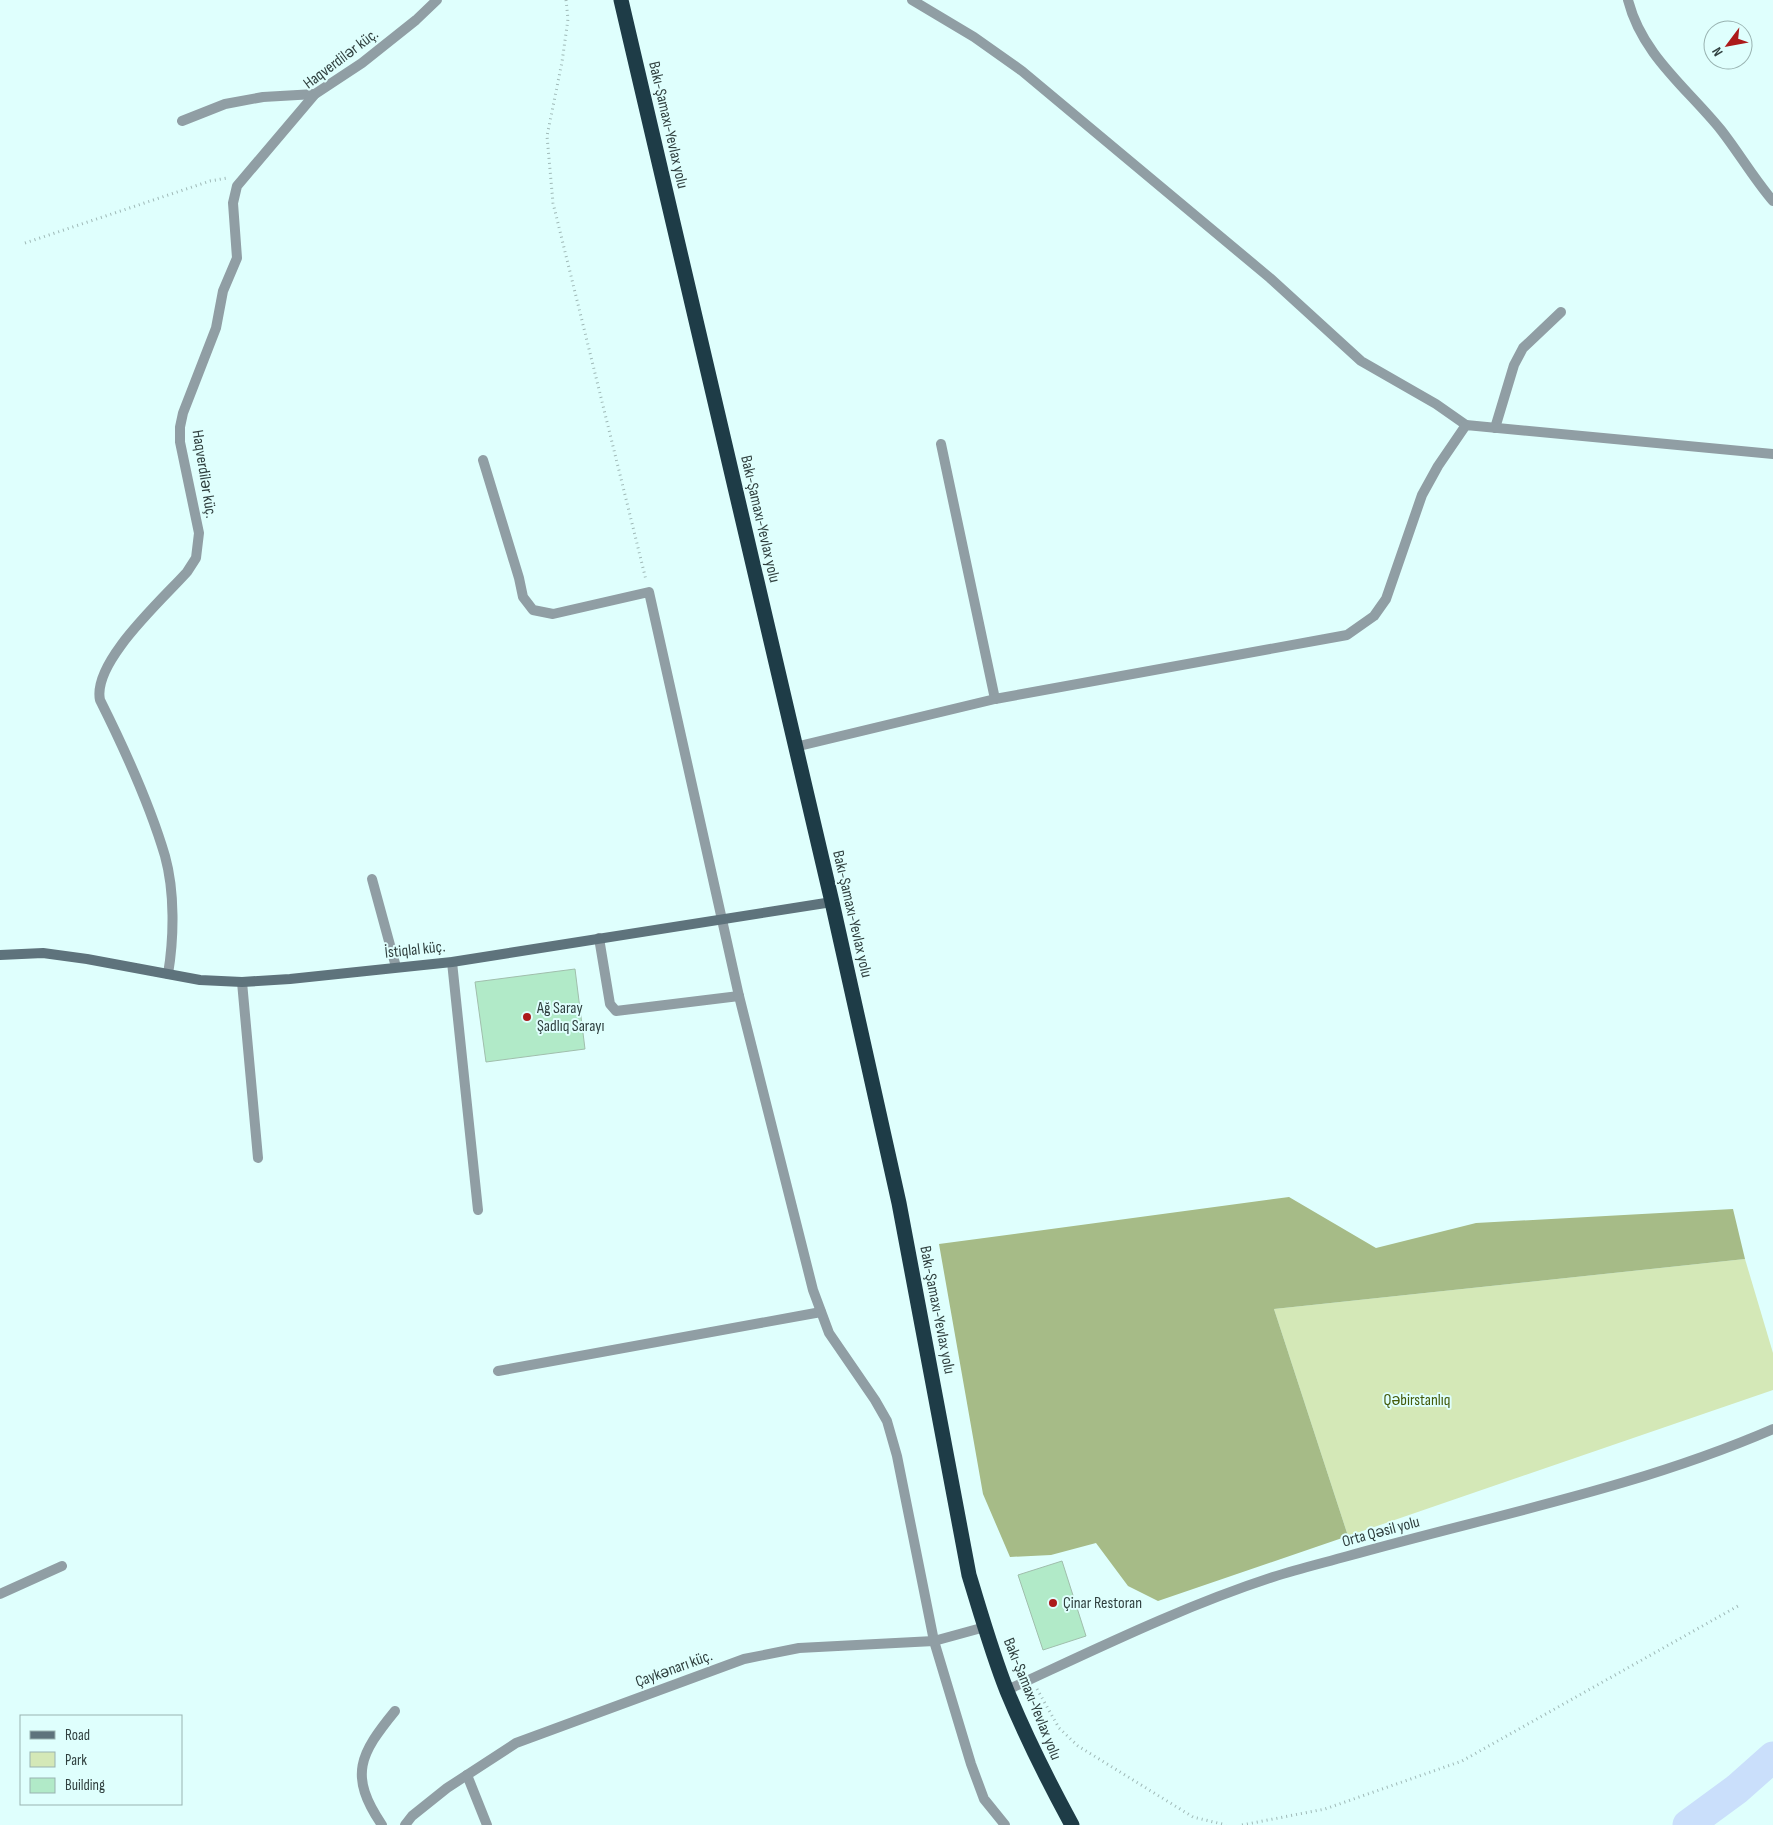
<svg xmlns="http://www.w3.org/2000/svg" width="1773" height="1825" viewBox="0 0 1773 1825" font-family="'Sofia Sans Condensed',sans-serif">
	<rect width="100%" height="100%" fill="#dffffd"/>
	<polygon fill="#d4e8b7" points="1745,1259 1773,1353 1773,1390 1348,1536 1274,1309"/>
	<polygon fill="#a6bb87" points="1289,1197 1376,1248 1476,1223 1733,1209 1745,1259 1274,1309 1348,1536 1158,1601 1128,1586 1096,1543 1051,1555 1010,1557 983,1494 939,1244"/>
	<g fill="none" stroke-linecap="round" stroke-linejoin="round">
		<polyline stroke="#cadffb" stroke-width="31" points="1688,1825 1737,1789 1773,1757"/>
	</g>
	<g fill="#b1eac8" stroke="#a0beac">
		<polygon points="575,969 585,1049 486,1062 475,982"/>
		<polygon points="1062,1561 1086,1636 1043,1650 1018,1575"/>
	</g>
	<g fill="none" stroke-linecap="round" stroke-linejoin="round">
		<g stroke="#9fb9b7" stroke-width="3" stroke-dasharray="1 4" stroke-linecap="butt">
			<polyline points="566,0 568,19 562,62 547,136 553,203 646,580"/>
			<polyline points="25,243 210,181 227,178"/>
			<polyline points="1037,1689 1059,1728 1078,1746 1193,1817 1226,1825"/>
			<polyline points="1242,1825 1325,1809 1462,1761 1738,1606"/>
		</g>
		<polyline stroke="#909ea4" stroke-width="10" points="599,938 610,1004 616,1011 739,996"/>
		<g stroke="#909ea4" stroke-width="10">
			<polyline points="912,0 974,37 1022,71 1270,278 1361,361 1436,404 1466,425"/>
			<path d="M1628,0C1642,55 1687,88 1721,130C1739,153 1754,179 1773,201"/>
			<polyline points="182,121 225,104 263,97 315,94"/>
			<polyline points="1495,428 1514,365 1523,348 1561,312"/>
			<polyline points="941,444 995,699"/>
			<polyline points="483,460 519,578 523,597 533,610 553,614 649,592 739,996 813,1290 829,1333 875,1400 887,1421 897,1456 934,1641 971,1764 984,1799 1005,1825"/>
			<polyline points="795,747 995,699 1347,635 1374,616 1386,599 1422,495 1438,466 1466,425 1773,454"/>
			<polyline points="372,879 396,967"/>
			<polyline points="452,962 478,1210"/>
			<path d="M168,974C174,938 175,892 165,856C149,802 125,750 100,700C92,662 163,599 187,572L196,558L199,533L180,442V427L183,413L216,328L223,291L237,258L233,203L237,186L315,94L362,63L416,20L437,0"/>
			<polyline points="242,982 258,1158"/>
			<polyline points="498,1371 821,1312"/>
			<polyline points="0,1594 62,1566"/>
			<path d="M1007,1690C1094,1650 1181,1607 1273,1577C1298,1569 1323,1563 1348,1556C1490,1516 1637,1488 1773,1429"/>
			<polyline points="467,1775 487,1825"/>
			<path d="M382,1825C348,1775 360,1754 395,1711"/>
			<polyline points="405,1825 412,1816 447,1788 516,1743 744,1659 799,1648 934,1641 985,1627"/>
		</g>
		<polyline stroke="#5e737c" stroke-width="10" points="0,955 43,953 87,959 200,980 242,982 290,979 452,962 832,902"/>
		<path stroke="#1e3c47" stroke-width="15" d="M621,0L832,902L899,1203L969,1575C981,1614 992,1653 1007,1691C1026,1737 1048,1781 1072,1825"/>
	</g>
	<g fill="#ac1a1a" stroke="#dffffd" stroke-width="2">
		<circle cx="527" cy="1017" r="5"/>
		<circle cx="1053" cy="1603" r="5"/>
	</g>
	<g text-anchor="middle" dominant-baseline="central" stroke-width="4" stroke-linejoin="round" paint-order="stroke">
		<g font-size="16" fill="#30403f" stroke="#dffffd">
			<text transform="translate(341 59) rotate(-37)">Haqverdilər küç.</text>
			<text transform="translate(668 125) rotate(77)">Bakı-Şamaxı-Yevlax yolu</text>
			<text transform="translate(204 474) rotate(81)">Haqverdilər küç.</text>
			<text transform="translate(760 519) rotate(77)">Bakı-Şamaxı-Yevlax yolu</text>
			<text transform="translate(852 914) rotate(77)">Bakı-Şamaxı-Yevlax yolu</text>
			<text transform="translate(415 950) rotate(-6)">İstiqlal küç.</text>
			<text transform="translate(937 1310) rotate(79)">Bakı-Şamaxı-Yevlax yolu</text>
			<text transform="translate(1381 1532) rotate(-15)">Orta Qəsil yolu</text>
			<text transform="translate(674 1669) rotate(-20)">Çaykənarı küç.</text>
			<text transform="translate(1032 1699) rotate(68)">Bakı-Şamaxı-Yevlax yolu</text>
		</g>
		<g font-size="16" fill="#30403f" stroke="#dffffd" text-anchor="start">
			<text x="537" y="1008">Ağ Saray<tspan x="537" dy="18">Şadlıq Sarayı</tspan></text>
			<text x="1063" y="1603">Çinar Restoran</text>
		</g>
		<g font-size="16" fill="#445b0b" stroke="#dffffd">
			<text x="1417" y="1400">Qəbirstanlıq</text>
		</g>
	</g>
	<rect x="20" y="1715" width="162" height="90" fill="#dffffd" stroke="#99b3b1"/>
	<rect x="30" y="1731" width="25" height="8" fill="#5e737c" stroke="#99b3b1"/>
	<text x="65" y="1740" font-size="15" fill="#30403f">Road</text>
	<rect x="30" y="1752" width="25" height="15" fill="#d4e8b7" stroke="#99b3b1"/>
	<text x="65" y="1765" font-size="15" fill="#30403f">Park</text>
	<rect x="30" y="1778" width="25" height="15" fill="#b1eac8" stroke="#99b3b1"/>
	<text x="65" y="1790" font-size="15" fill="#30403f">Building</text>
	<g transform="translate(1728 45) rotate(238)"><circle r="24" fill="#dffffd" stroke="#99b3b1"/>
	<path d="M0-4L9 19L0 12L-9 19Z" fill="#ac1a1a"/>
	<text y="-8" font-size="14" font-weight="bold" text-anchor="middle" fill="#30403f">N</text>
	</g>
</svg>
